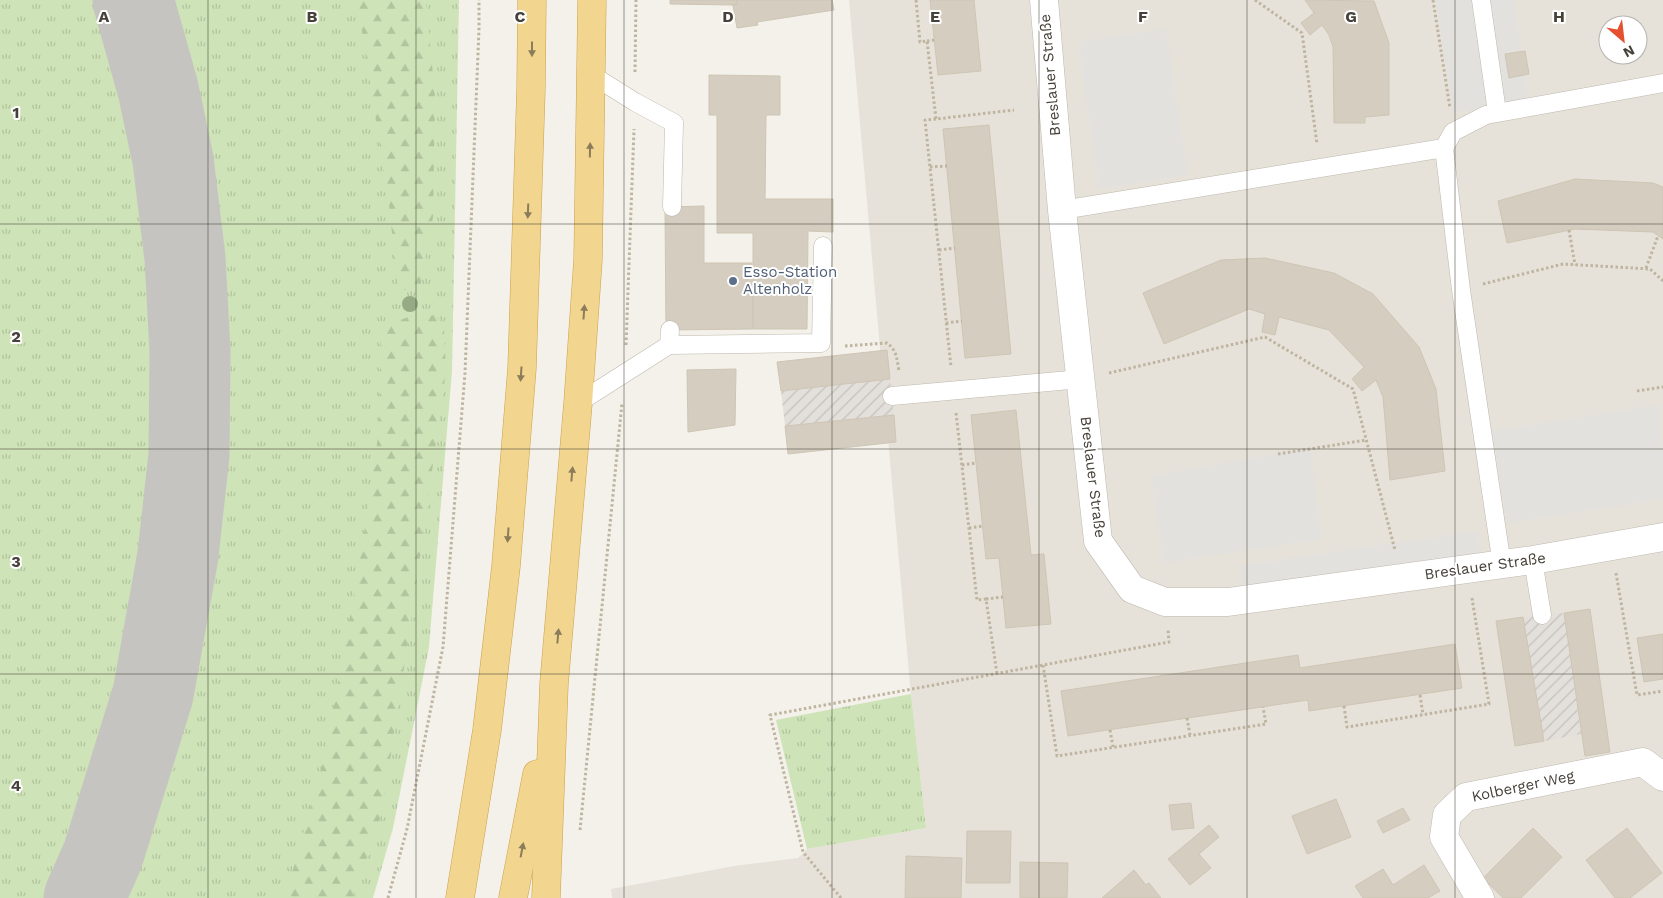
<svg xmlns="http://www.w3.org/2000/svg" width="1663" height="898" viewBox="0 0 1663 898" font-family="'Work Sans',sans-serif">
	<defs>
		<pattern id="industrial-furrows" width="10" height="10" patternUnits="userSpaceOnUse" patternTransform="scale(1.25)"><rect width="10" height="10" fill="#e3e0db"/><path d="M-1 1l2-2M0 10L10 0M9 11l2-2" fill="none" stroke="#c4c1bd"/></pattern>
		<pattern id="grass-tufts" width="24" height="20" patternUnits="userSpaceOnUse" patternTransform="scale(1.25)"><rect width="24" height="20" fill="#cee3b7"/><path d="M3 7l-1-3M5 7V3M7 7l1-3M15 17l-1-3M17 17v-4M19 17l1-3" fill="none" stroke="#b2c49e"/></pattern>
		<pattern id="forest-firs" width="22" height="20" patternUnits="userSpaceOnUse" patternTransform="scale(1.25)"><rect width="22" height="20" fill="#cee3b7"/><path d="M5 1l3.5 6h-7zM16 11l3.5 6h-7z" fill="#b2c49e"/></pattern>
	</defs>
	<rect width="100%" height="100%" fill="#f3f1ea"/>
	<path fill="#e7e2d9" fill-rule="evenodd" d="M849,0H1663V898H612L611,889L734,866L798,858L807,849L926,828L910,685ZM1608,25H1638V55H1608Z"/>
	<g fill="url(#industrial-furrows)">
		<polygon points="890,379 894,415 785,426 781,391"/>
		<polygon points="1564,613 1581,734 1544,741 1523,617"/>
	</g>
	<g fill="url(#grass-tufts)">
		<polygon points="0,0 97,0 133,157 150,285 154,396 149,514 131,652 85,800 44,898 0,898"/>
		<polygon points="168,0 459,0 452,371 429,647 393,828 373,898 122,898 165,786 215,569 225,403 217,200"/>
		<polygon points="911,694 926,828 807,849 776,720"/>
	</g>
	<g fill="url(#forest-firs)">
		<polygon points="357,0 426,0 435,97 433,217 420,288 398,291 389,204"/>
		<polygon points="436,315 444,329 446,371 411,622 382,813 353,898 285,898 325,755 360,561 379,430 381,328 408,317"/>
	</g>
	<g fill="#e2e1de">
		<polygon points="1436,0 1514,0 1522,51 1505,54 1509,78 1525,75 1529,101 1453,113"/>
		<polygon points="1166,29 1188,175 1099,189 1078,42"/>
		<polygon points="1658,405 1663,456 1663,499 1507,523 1492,431"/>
		<polygon points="1310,448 1322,539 1163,563 1151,476"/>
		<polygon points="1477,531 1481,556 1243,591 1239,566"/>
	</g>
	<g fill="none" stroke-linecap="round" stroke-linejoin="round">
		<polyline stroke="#c6c4c1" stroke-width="81" points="84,898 103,855 153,694 178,555 189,455 190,351 185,258 173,160 158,89 133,0"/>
	</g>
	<g fill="#d4cdc0" stroke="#cec5b4">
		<polygon points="670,0 737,0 737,4 733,5 670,4"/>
		<polygon points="737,0 832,0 834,10 757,22 758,25 737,28 733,5 737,4"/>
		<polygon points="930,0 974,0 981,71 938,75"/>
		<polygon points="1305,0 1374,1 1389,43 1389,115 1365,117 1365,123 1334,123 1333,47 1329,35 1322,25 1310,35 1301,23 1314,13"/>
		<polygon points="1525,51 1529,74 1509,78 1505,54"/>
		<polygon points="709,75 780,76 780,115 766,115 765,199 833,199 833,232 808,231 807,329 753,329 753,233 717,233 717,115 709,115"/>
		<polygon points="989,125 1011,354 965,358 943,129"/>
		<polygon points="1575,179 1653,183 1663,187 1663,239 1653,232 1575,229 1507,243 1498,201"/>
		<polygon points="704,206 704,263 752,263 753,329 666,330 665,207"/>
		<polygon points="1265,258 1334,273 1373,294 1419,347 1436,389 1445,471 1390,480 1383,397 1376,380 1362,391 1352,379 1364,367 1329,330 1279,317 1275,335 1262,332 1265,314 1249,309 1164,344 1143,293 1221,260"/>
		<polygon points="887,350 890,379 781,391 777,362"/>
		<polygon points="736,369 735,425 688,432 687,370"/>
		<polygon points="1016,410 1031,555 1044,554 1051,624 1006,628 999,558 986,559 971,415"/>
		<polygon points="894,415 896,442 788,454 785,426"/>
		<polygon points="1590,609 1610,752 1585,756 1564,613"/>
		<polygon points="1523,617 1544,741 1515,746 1496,621"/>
		<polygon points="1663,634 1663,679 1644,682 1637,638"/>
		<polygon points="1455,644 1462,688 1309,711 1308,700 1068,736 1061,691 1298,655 1300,668"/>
		<polygon points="1336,799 1351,837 1307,854 1292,816"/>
		<polygon points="1191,803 1194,828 1172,830 1169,805"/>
		<polygon points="1403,808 1410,820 1383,833 1377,821"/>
		<polygon points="1209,825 1219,837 1199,854 1211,868 1190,885 1168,859"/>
		<polygon points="1533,828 1562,857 1521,898 1503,898 1483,878"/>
		<polygon points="1627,828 1662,873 1630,898 1615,898 1586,860"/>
		<polygon points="967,831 1011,831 1010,883 966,883"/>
		<polygon points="906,856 962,858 961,898 905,898"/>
		<polygon points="1020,862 1068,863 1067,898 1020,898"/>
		<polygon points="1424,865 1440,891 1428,898 1363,898 1355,886 1383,869 1393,885"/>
		<polygon points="1134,870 1146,885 1149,883 1161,898 1102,898"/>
	</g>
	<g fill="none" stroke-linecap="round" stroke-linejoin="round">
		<g stroke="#beb8ad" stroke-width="19">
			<g id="service">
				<polyline points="1481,0 1497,112"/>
				<polyline points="592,75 635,102 674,123 672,207"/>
				<polyline points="1444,148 1461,290 1502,565"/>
				<polyline points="1062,210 1444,148 1453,132 1486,115 1663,83"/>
				<polyline points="669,345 821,343 823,246"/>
				<polyline points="892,396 1081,379"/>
				<polyline points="578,403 669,345 670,330"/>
				<polyline points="1533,560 1542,615"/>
			</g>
		</g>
		<g stroke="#beb8ad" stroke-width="29">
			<g id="minor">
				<polyline points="1044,0 1062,210 1098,541 1132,589 1165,602 1228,602 1533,560 1663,537"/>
				<polyline points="1480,898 1444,837 1447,815 1466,797 1643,762 1663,777"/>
			</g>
		</g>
		<g stroke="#cda04a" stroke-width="29">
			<g id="trunk">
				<polyline points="460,898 487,730 506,566 522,368 531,89 532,0"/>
				<polyline points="513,898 537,774"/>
				<polyline points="546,898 554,684 578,403 588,260 592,0"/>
			</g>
		</g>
		<g stroke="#beb4a0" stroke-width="3" stroke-dasharray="2.5 2.5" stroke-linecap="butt">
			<polyline points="916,0 920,42 927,41 936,119 1014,110"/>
			<polyline points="1255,0 1302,33 1317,144"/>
			<polyline points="1433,0 1450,108"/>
			<polyline points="927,41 934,40"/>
			<polyline points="635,72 636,0"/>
			<polyline points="936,119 925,120 951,367"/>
			<polyline points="930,167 947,166"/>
			<polyline points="1569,230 1575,265"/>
			<polyline points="939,250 955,248"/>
			<polyline points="1646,268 1658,236"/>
			<polyline points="1483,284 1563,264 1650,269 1663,281"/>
			<polyline points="946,323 962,321"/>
			<polyline points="626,345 634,129"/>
			<path d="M845,346L887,343C897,350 897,360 899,371"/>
			<polyline points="1109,373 1265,337 1353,389 1395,550"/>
			<polyline points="1637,391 1663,387"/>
			<polyline points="956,413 977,600 986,599 997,674"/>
			<polyline points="1278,454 1366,440"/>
			<polyline points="962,465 976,463"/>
			<polyline points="969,528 983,526"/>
			<polyline points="1616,573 1637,695 1663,691"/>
			<polyline points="986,599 1003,597"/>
			<polyline points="1043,665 1057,756 1266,724 1263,707"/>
			<polyline points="1420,695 1423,715"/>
			<polyline points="1344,706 1347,727 1489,704 1472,598"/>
			<polyline points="1187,718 1190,735"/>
			<polyline points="1110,730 1113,747"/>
			<polyline points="580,830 622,403"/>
			<polyline points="388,898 407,829 443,647 465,373 479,29 479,0"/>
			<polyline points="841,898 803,852 770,715 1169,642 1168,630"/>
		</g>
		<use href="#service" stroke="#fff" stroke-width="18"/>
		<use href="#minor" stroke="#fff" stroke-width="28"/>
		<use href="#trunk" stroke="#f2d58e" stroke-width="28"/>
	</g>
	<circle fill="#95ab85" cx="410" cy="304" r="8"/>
	<defs><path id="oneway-solid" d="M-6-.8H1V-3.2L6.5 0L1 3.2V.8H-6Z" transform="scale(1.25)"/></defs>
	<g fill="#8b7c5b">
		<use href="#oneway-solid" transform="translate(532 49) rotate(90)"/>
		<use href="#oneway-solid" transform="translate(590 150) rotate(-89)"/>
		<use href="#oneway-solid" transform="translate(528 211) rotate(92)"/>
		<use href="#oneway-solid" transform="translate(584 312) rotate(-86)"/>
		<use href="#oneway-solid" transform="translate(521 374) rotate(94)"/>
		<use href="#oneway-solid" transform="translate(572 474) rotate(-85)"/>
		<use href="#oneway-solid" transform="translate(508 535) rotate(94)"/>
		<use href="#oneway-solid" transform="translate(558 636) rotate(-85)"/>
		<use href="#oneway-solid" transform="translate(522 850) rotate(-79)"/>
	</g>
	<path fill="none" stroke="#464139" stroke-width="1" stroke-opacity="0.55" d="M208,0V898M416,0V898M624,0V898M832,0V898M1039,0V898M1247,0V898M1455,0V898M0,224H1663M0,449H1663M0,674H1663"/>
	<circle fill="#5c6f8a" stroke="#fff" stroke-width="2" cx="733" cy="281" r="5"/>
	<g text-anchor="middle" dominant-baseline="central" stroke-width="4" stroke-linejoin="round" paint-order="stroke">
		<g font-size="15" fill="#464139" stroke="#fff">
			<text transform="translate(1050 75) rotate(-95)">Breslauer Straße</text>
			<text transform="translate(1093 477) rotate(83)">Breslauer Straße</text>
			<text transform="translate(1485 566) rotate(-8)">Breslauer Straße</text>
			<text transform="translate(1523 786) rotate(-12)">Kolberger Weg</text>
		</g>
		<g font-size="15" fill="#4e5e75" stroke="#fff" text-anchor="start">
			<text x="743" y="272">Esso-Station<tspan x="743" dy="17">Altenholz</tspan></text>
		</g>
	</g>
	<g font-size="16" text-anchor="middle" font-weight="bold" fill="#464139" stroke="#fff" stroke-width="4" stroke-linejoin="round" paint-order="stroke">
		<text x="104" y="22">A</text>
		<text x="312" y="22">B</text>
		<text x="520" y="22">C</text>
		<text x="728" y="22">D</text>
		<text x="935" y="22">E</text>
		<text x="1143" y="22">F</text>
		<text x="1351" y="22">G</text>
		<text x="1559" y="22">H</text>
		<text x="16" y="118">1</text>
		<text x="16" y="342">2</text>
		<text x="16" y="567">3</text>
		<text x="16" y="791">4</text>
	</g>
	<g transform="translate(1623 40) rotate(152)"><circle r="24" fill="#ffffff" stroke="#b5b3b0"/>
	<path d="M0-4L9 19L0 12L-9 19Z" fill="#e45030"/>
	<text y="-8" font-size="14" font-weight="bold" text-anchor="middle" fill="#464139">N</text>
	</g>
</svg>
